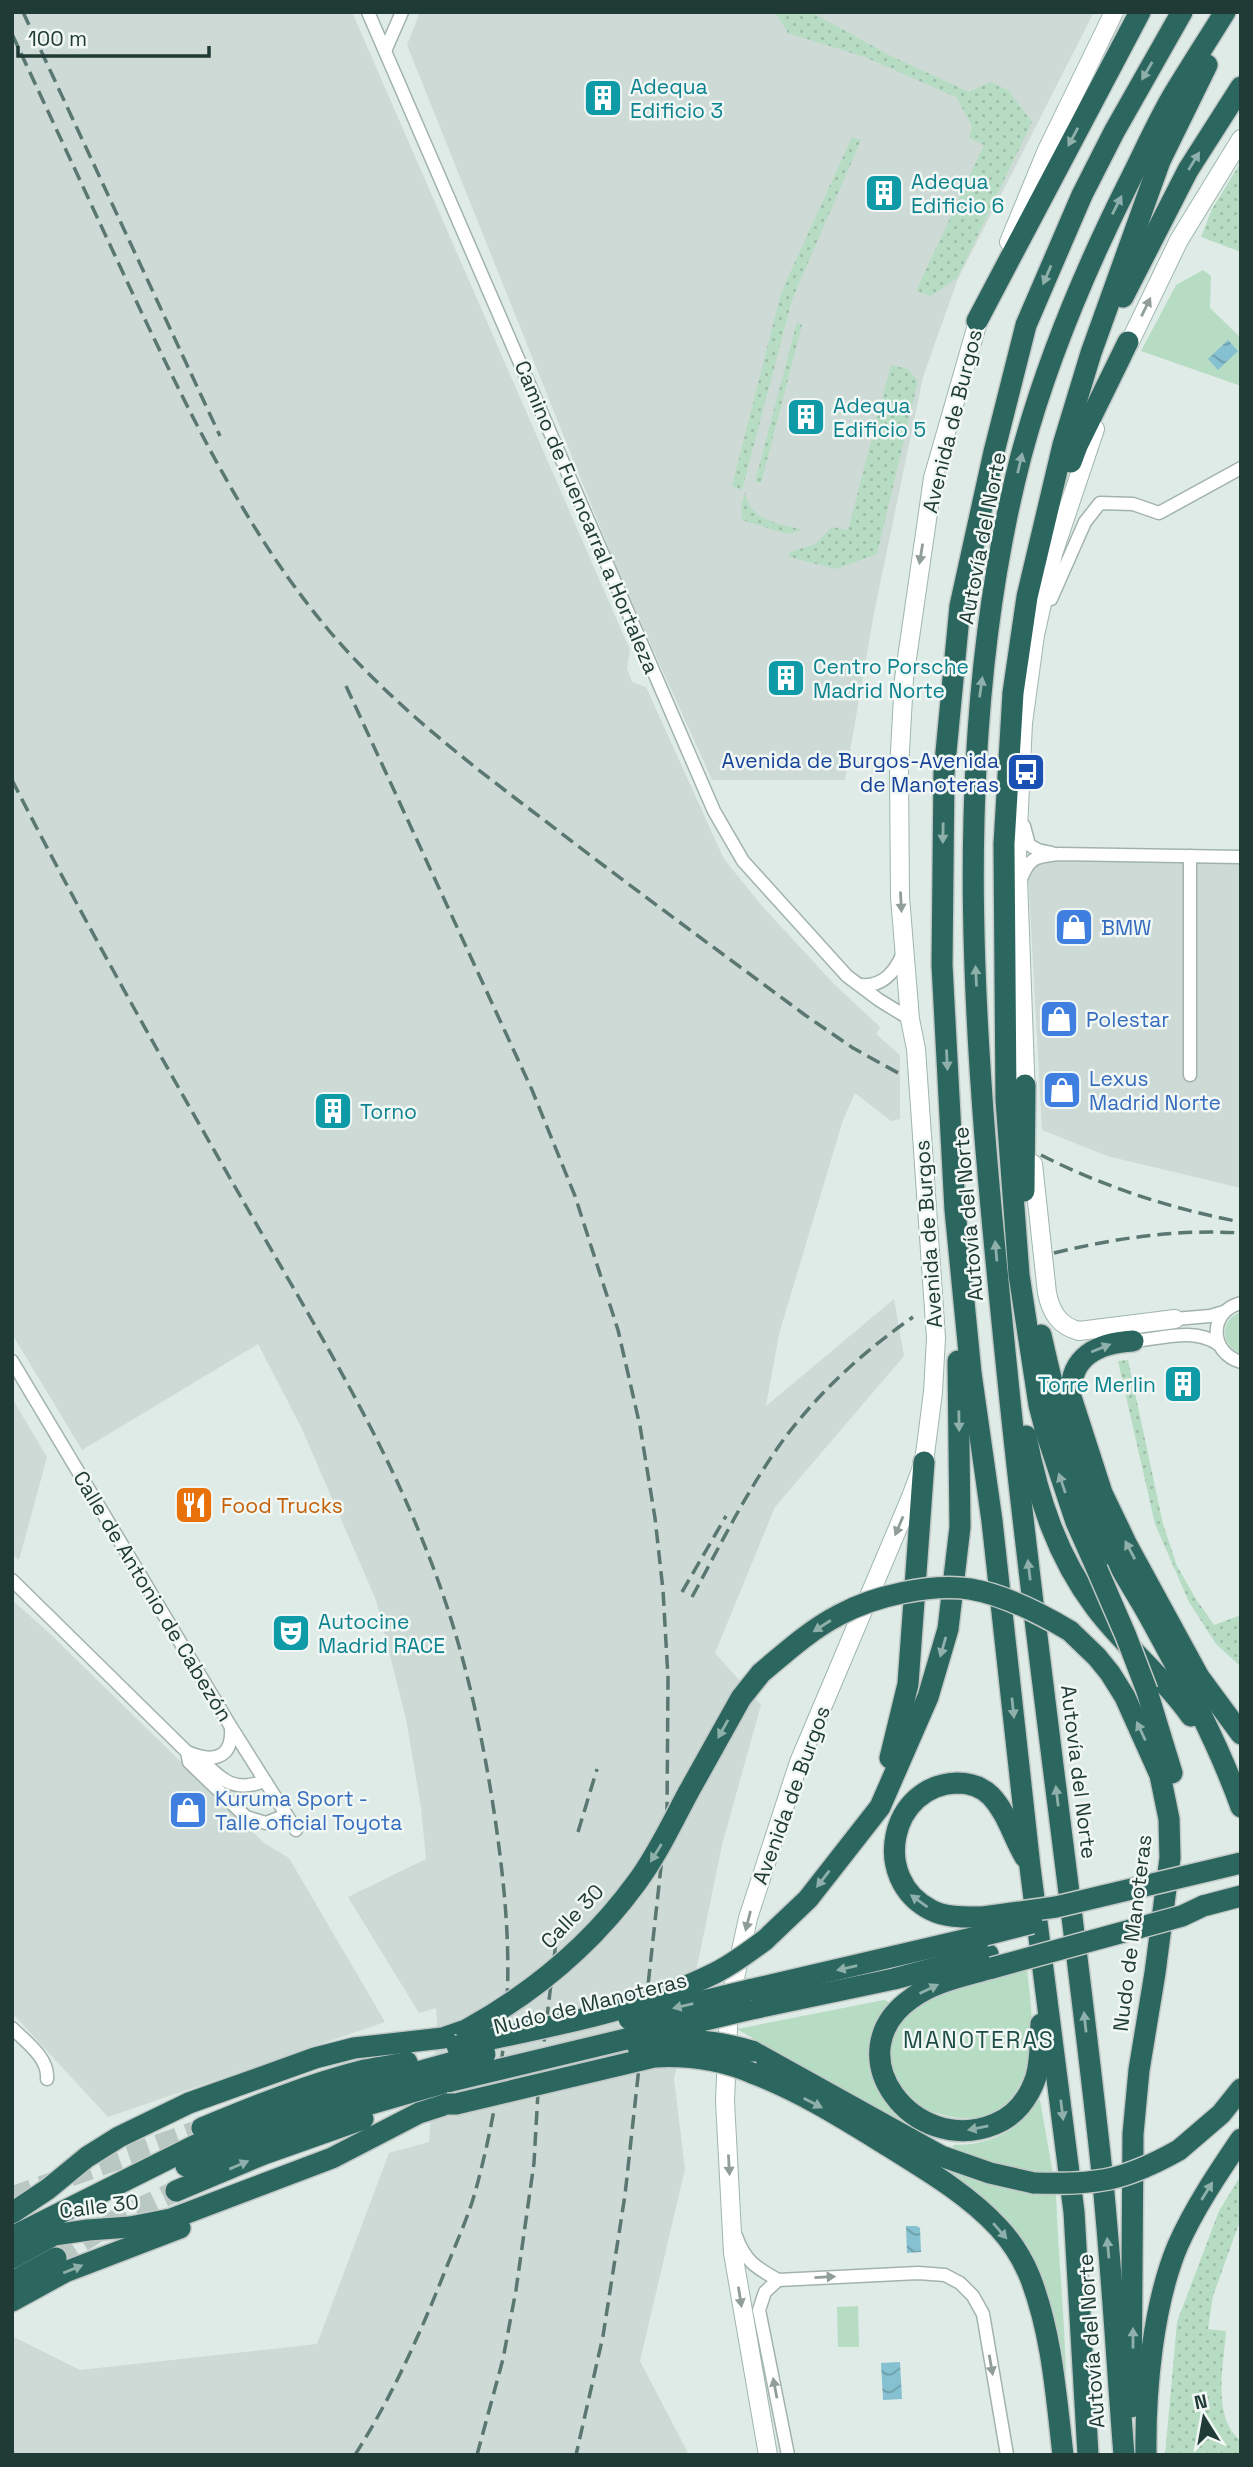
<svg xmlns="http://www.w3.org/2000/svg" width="1253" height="2467" viewBox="0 0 1253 2467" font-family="'Space Grotesk',sans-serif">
	<defs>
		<pattern id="park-dots" width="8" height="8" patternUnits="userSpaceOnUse" patternTransform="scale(1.75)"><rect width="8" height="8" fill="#b7dcc4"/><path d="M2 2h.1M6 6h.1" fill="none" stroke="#9dbea9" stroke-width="1.8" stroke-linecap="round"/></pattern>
		<pattern id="water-waves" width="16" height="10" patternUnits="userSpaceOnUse" patternTransform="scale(1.75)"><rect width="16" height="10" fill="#86c1d1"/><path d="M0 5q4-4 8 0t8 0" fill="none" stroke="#6d9eaa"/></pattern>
	</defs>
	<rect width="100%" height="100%" fill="#dfebe6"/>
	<g fill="#cddad5">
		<polygon points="12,12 352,12 630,650 627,668 632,682 646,687 724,859 762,906 834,984 880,1027 876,1034 900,1055 900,1119 891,1121 855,1093 843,1120 779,1334 766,1406 894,1299 904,1356 775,1507 715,1653 761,1705 722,1845 674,2079 685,2169 640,2361 689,2455 12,2455 12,2336 80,2370 317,2344 389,2153 429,2142 437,2020 436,2008 419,2013 348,1897 426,1859 421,1807 406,1719 376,1600 302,1429 258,1344 82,1450 12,1334"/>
		<polygon points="420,12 1094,12 957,281 923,377 874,613 845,780 712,780 619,574 407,45"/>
		<polygon points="1039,861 1241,863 1241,1188 1107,1156 1042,1130 1028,871"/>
		<polygon points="12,1398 47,1457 19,1560 12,1554"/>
		<polygon points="12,1600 46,1630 264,1843 289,1858 385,2022 108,2117 12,2013"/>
	</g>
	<g fill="#b7dcc4">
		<polygon points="1203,270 1211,276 1210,308 1241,338 1241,386 1141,351 1176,285"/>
		<path d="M1241,1312V1354C1220,1345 1219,1320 1241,1312Z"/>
		<path d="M1027,1969C1030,1999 1036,2034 1028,2064C1016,2106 987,2127 944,2115C937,2113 926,2112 920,2106C886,2078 878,2036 916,2007C941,1988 996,1977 1027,1969Z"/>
		<path d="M884,2000L889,2002V2006C872,2027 863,2056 876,2082C884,2099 904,2118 916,2134L737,2029Z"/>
		<path d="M1037,2099L1040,2100L1053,2174L1009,2169L954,2153L953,2145C989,2145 1020,2132 1037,2099Z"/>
		<path d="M932,2161L1056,2193C1058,2256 1065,2318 1066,2381L1056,2330L1044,2288Z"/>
		<polygon points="858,2306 859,2347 838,2347 837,2307"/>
	</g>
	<g fill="url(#park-dots)">
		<polygon points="775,12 811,12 891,56 969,92 990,82 1008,90 1032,122 957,278 931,296 916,291 984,145 969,138 972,126 956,97 865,57 788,33"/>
		<polygon points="852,137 861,140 792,300 742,490 732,486 781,293"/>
		<polygon points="1241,162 1241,252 1201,237 1212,209"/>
		<polygon points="797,322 802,325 761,483 755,482"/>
		<polygon points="891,365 908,369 918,381 877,554 836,569 789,557 790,552 815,544 832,527 848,530"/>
		<path d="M745,492C750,522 779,523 803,530L787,534L742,520L741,508Z"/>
		<polygon points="1128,1360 1163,1524 1177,1566 1196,1599 1214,1625 1241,1615 1241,1667 1216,1644 1189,1602 1155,1524 1118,1361"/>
		<path d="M1241,2175V2218L1213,2296L1208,2329L1226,2331C1224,2365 1211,2417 1241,2441V2455H1165L1177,2322L1219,2211Z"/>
	</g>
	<g fill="url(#water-waves)">
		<polygon points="1228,340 1238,351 1218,370 1208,359"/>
		<polygon points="906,2226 917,2226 920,2228 921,2252 907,2253"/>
		<polygon points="900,2362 902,2399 883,2400 881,2363"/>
	</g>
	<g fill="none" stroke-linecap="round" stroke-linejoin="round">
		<g stroke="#b9c8c3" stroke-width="21" stroke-dasharray="21 10" stroke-linecap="butt">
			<polyline points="12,2197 194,2132"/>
			<polyline points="56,2258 121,2217 176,2191"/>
		</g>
		<g stroke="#a2b3ad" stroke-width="15">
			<g id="street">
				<polyline points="368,12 714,811 743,861 847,976 879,1000 910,1019"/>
				<polyline points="385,51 402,12"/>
				<polyline points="1043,600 1051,599 1085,522 1100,503 1133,504 1159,513 1241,468"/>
				<polyline points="1024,826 1029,845 1038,850 1052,853"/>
				<path d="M1021,879C1030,856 1036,857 1059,854L1241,857"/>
				<path d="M861,985C883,987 895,972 903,953"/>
				<polyline points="1190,1075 1190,856"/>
				<path d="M1241,1303C1208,1311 1209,1353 1241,1362"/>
				<polyline points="1175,1319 1210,1316 1224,1312"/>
				<path d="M1133,1341C1162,1339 1193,1327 1218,1344"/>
				<polyline points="12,1361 231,1727 296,1830"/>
				<path d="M12,1580L187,1752C210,1762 233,1761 231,1728"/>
				<polyline points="187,1752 189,1762 246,1817 266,1823 286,1815"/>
				<path d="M200,1758C222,1780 233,1793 265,1781"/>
				<path d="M12,2028C26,2042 49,2058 47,2079"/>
				<path d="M736,2236C745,2261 755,2267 778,2280L918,2273L945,2275L960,2283L973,2296L983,2314L1007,2455"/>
				<polyline points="778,2280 765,2292 759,2310 788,2455"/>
			</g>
		</g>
		<g stroke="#9eb6af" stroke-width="20">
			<g id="secondary">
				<polyline points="1009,242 1047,150 1114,12"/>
				<polyline points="1124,354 1179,240 1241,139"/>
				<polyline points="1026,1098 1017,851 1023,723 1035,635 1053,554 1095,429"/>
				<path d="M1033,1164L1047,1293C1051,1312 1059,1326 1079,1331L1175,1319"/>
				<polyline points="768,2455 733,2253 725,2101 729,2006 748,1918 799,1762 911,1497 924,1462 933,1392 936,1338 916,1049 910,1019 900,897 899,769 904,679 933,478 981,311"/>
			</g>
		</g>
		<g stroke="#c1c8c6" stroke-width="24">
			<g id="highway">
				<polyline points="1123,297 1188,170 1241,87"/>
				<polyline points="977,321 1140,12"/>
				<polyline points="1071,462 1077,446 1128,342"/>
				<polyline points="1024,1191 1025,1085"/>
				<path d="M1041,1335C1058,1411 1075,1476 1109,1547C1121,1570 1136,1593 1149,1616C1183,1678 1217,1740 1241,1807"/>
				<path d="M1133,1341C1098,1343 1069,1356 1071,1397L1102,1493L1127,1545L1199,1677L1241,1734"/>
				<path d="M1026,1436C1038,1498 1057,1556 1095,1607C1124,1646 1163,1676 1191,1716"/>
				<polyline points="1097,1569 1076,1522 1046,1432 1039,1405 1019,1275 1006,1100 1004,844 1013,693 1027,597 1063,445 1091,353 1160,161 1207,65"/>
				<polyline points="1070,1631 1097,1657 1110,1673 1125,1697 1160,1775 1169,1819 1170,1858 1155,1973 1139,2070 1133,2134 1131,2407"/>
				<polyline points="1147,1691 1172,1773"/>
				<polyline points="890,1758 908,1684 924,1462"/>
				<polyline points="688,1793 741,1698 761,1673"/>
				<polyline points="1203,1906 1241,1896"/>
				<path d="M983,1917C966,1917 946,1918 931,1910C870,1879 890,1785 957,1783C969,1783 982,1787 991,1796C1007,1813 1013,1837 1025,1857"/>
				<polyline points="765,1940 808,1899 880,1807 928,1697 948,1629 960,1527 958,1361"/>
				<path d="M992,1968C965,1976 935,1981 912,1998C833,2053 914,2158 995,2124C1015,2116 1029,2098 1036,2077C1041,2060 1040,2041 1041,2024"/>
				<polyline points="749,1990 985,1935"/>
				<polyline points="747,2010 894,1979 988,1954"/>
				<polyline points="752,2051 941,2156 990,2173 1034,2183"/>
				<path d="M752,2073C800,2091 844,2119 888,2146C925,2169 969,2195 999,2228C1012,2242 1023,2260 1030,2277C1052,2334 1056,2395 1063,2455"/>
				<path d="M202,2128C255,2106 309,2084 365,2070C379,2067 393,2066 407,2062"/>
				<polyline points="1179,2150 1221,2114 1241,2089"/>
				<polyline points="186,2166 297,2125 451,2081"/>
				<polyline points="176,2191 264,2154 363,2119"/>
				<polyline points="12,2213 48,2189 87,2157 119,2137 189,2103 315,2058 354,2048 443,2038 466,2030"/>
				<polyline points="12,2237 196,2145 385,2081 453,2062"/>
				<polyline points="12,2258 54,2235 88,2230 130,2227 171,2219 332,2158 419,2113 447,2104"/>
				<polyline points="12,2282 56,2258"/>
				<polyline points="12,2301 65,2272 180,2228"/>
				<polyline points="1088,2455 1074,2212 1030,1867 992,1521 971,1373 955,1210 942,965 944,773 960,606 994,452 1026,325 1082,195 1114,132 1182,12"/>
				<path d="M1124,2455C1116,2355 1111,2254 1100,2154C1072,1896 1034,1639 1008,1381C977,1075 943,757 1021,456C1047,359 1087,265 1132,176C1145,150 1157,123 1172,97C1189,69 1207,41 1225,12"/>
				<path d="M1146,2455C1145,2390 1153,2304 1178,2245C1195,2207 1218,2173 1241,2139"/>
			</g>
		</g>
		<use href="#street" stroke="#fff" stroke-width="12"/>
		<use href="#secondary" stroke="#fff" stroke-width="18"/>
		<use href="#highway" stroke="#2c675f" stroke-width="21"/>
		<g stroke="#5a7771" stroke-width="3.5" stroke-dasharray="14 7" stroke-linecap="butt">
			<polyline points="23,12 220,436"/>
			<path d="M12,34C54,124 96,215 138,305C193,420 248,535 331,633C392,704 466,761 540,817C627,884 716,949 805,1015L853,1048L900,1074"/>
			<polyline points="346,686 532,1090 575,1196 618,1330 640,1426 655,1518 663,1590 668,1678 667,1812 625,2195 603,2336 576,2455"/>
			<path d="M12,780C87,927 168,1070 250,1213C312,1321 378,1428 424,1544C460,1632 481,1724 495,1818C505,1887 512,1957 505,2027C501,2079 490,2138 476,2189C469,2215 457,2241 447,2266C421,2332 393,2395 355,2455"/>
			<path d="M1041,1155C1104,1187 1172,1209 1241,1222"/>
			<path d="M1054,1253C1116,1238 1177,1229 1241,1233"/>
			<polyline points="682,1592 726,1516"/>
			<path d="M692,1597C721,1544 748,1488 784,1439C820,1391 864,1351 913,1317"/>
			<polyline points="578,1832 597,1769"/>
			<polyline points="12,2453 14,2455"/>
			<polyline points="477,2455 503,2359 516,2290 534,2163 538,2092 556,1942"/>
		</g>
		<g stroke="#c1c8c6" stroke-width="24" stroke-linecap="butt">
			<g id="highway-bridge">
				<polyline points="1097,1569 1126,1636 1147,1691"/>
				<path d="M761,1673C786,1652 810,1630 839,1615C874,1596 931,1583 970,1589C1005,1595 1040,1613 1070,1631"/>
				<polyline points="983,1917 1056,1907 1241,1863"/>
				<polyline points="985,1935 1032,1923"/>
				<polyline points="992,1968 1182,1916 1203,1906"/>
				<polyline points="629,2019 749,1990"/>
				<path d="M466,2030C533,1993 592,1944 637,1882C657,1855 672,1823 688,1793"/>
				<path d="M457,2046C542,2028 637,2012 715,1973C733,1964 749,1952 765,1940"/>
				<path d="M638,2047C681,2037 709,2039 752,2051"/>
				<polyline points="453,2062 485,2054"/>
				<polyline points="451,2081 747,2010"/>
				<path d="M447,2104H456L654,2057C689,2055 720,2059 752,2073"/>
				<path d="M1034,2183C1097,2185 1124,2181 1179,2150"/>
			</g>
		</g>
		<use href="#highway-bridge" stroke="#2c675f" stroke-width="21"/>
	</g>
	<defs><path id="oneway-solid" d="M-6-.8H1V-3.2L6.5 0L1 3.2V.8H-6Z" transform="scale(1.75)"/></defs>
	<g fill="#8eafaa">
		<use href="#oneway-solid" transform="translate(1147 71) rotate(120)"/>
		<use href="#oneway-solid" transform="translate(1073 137) rotate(118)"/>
		<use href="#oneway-solid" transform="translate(1194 161) rotate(-58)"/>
		<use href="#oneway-solid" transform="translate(1117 205) rotate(-63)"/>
		<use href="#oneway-solid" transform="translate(1047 275) rotate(113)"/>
		<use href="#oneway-solid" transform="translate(1020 463) rotate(-77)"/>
		<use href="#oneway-solid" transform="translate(981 687) rotate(-82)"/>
		<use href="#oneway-solid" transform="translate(943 833) rotate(91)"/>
		<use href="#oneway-solid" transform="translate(976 976) rotate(-93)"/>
		<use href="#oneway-solid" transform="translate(947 1060) rotate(87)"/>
		<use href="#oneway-solid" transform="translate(996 1251) rotate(-95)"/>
		<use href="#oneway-solid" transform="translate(1101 1348) rotate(-22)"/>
		<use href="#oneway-solid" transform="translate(959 1421) rotate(89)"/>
		<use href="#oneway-solid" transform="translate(1062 1483) rotate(-109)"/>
		<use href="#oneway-solid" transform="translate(1130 1550) rotate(-118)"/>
		<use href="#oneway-solid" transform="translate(1029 1570) rotate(-97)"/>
		<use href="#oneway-solid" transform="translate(822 1626) rotate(147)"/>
		<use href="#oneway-solid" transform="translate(943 1647) rotate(106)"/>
		<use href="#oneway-solid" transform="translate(1013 1708) rotate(84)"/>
		<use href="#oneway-solid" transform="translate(723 1729) rotate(119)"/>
		<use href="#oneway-solid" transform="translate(1141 1731) rotate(-115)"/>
		<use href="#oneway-solid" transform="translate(1057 1796) rotate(-97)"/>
		<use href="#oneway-solid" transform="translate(656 1853) rotate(122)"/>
		<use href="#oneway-solid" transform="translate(823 1879) rotate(128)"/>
		<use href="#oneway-solid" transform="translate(919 1901) rotate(-144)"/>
		<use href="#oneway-solid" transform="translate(847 1968) rotate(167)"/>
		<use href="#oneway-solid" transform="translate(929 1989) rotate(-26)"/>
		<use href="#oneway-solid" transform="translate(683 2006) rotate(167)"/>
		<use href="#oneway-solid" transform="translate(1085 2022) rotate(-96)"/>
		<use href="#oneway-solid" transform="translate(813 2103) rotate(27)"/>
		<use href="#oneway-solid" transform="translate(1062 2110) rotate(83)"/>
		<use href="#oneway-solid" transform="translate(978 2128) rotate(169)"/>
		<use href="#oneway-solid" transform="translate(239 2165) rotate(-23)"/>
		<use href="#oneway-solid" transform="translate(1207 2191) rotate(-58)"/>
		<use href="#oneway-solid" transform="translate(1000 2231) rotate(49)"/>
		<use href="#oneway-solid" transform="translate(1108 2248) rotate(-95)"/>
		<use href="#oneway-solid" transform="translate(73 2269) rotate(-22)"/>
		<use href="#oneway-solid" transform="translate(1133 2338) rotate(-90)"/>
	</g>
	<g fill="#909d9a">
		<use href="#oneway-solid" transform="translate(1146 307) rotate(-64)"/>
		<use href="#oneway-solid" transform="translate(921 554) rotate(99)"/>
		<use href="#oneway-solid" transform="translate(901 902) rotate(87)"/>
		<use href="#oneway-solid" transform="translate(899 1526) rotate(113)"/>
		<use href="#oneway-solid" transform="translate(748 1921) rotate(104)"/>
		<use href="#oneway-solid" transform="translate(729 2165) rotate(87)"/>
		<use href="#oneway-solid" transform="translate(825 2277) rotate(-3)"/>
		<use href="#oneway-solid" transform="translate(740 2297) rotate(81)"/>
		<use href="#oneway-solid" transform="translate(991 2365) rotate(80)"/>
		<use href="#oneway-solid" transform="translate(775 2388) rotate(-101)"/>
	</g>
	<defs>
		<g id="building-square" transform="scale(2.0125)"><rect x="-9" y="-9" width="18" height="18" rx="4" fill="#0f9aa8" stroke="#f0f7f4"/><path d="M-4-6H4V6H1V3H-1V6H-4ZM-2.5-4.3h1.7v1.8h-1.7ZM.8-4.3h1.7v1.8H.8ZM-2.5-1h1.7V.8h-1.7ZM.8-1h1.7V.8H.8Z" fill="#fff"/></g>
		<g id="bus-square" transform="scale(2.0125)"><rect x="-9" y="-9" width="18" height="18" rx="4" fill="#1a4fb4" stroke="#f0f7f4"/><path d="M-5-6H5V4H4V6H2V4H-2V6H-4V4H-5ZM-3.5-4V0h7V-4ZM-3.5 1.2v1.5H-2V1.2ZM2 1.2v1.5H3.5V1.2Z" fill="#fff"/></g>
		<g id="shop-square" transform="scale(2.0125)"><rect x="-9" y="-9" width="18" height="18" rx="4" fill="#3f7fe0" stroke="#f0f7f4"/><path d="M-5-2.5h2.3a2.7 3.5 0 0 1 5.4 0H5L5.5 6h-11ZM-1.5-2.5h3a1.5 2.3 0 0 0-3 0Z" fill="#fff"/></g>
		<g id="restaurant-square" transform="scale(2.0125)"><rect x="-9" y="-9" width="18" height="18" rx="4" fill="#e8710a" stroke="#f0f7f4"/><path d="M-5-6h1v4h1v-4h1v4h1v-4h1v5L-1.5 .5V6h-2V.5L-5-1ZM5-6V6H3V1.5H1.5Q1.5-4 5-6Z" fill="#fff"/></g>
		<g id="theatre-square" transform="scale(2.0125)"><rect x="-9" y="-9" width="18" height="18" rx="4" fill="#0f9aa8" stroke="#f0f7f4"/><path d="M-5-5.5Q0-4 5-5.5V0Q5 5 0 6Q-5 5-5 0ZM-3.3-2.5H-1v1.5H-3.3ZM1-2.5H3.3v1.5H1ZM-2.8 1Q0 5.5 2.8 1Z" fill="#fff"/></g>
	</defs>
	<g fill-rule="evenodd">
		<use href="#building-square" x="603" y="98"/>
		<use href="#building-square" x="884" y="193"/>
		<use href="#building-square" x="806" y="417"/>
		<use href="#building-square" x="786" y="678"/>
		<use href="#bus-square" x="1026" y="772"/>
		<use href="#shop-square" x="1074" y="927"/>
		<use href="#shop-square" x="1059" y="1019"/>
		<use href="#shop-square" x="1062" y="1090"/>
		<use href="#building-square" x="333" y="1111"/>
		<use href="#building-square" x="1183" y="1384"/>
		<use href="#restaurant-square" x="194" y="1505"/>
		<use href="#theatre-square" x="291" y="1633"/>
		<use href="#shop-square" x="188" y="1810"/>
	</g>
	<g text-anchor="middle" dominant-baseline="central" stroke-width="5" stroke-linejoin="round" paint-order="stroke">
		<g font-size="21" fill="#0d838f" stroke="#f0f7f4" text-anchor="start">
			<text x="630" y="86">Adequa<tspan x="630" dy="24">Edificio 3</tspan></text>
			<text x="911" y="181">Adequa<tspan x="911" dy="24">Edificio 6</tspan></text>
			<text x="833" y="405">Adequa<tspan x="833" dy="24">Edificio 5</tspan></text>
			<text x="813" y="666">Centro Porsche<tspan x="813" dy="24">Madrid Norte</tspan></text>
			<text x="360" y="1111">Torno</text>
			<text x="1156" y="1384" text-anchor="end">Torre Merlin</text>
			<text x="318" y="1621">Autocine<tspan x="318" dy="24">Madrid RACE</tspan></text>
		</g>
		<g font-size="21" fill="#203b35" stroke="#f0f7f4">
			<text transform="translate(952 421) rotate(-76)">Avenida de Burgos</text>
			<text transform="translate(587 517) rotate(67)">Camino de Fuencarral a Hortaleza</text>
			<text transform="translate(982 538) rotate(-79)">Autovía del Norte</text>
			<text transform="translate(968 1214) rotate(-95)">Autovía del Norte</text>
			<text transform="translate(928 1234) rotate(-94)">Avenida de Burgos</text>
			<text transform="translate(153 1596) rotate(59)">Calle de Antonio de Cabezón</text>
			<text transform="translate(1079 1772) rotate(83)">Autovía del Norte</text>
			<text transform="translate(791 1795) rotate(-70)">Avenida de Burgos</text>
			<text transform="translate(572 1916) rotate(-46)">Calle 30</text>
			<text transform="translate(1132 1933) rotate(-83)">Nudo de Manoteras</text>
			<text transform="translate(590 2003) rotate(-14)">Nudo de Manoteras</text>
			<text transform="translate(99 2206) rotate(-7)">Calle 30</text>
			<text transform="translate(1091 2341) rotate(-94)">Autovía del Norte</text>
		</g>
		<g font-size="21" fill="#164399" stroke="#f0f7f4" text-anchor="end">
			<text x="999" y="760">Avenida de Burgos-Avenida<tspan x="999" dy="24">de Manoteras</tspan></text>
		</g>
		<g font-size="21" fill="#366cbe" stroke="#f0f7f4" text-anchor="start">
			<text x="1101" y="927">BMW</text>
			<text x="1086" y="1019">Polestar</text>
			<text x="1089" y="1078">Lexus<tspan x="1089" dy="24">Madrid Norte</tspan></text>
			<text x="215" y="1798">Kuruma Sport -<tspan x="215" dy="24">Talle oficial Toyota</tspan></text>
		</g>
		<g font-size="21" fill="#c56008" stroke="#f0f7f4" text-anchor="start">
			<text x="221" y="1505">Food Trucks</text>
		</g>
		<g font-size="23" letter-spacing="2" fill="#1c4d44" stroke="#f0f7f4">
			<text x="979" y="2040">MANOTERAS</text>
		</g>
	</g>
	<rect width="1253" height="2467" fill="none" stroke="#203b35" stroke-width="28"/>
	<g transform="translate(1204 2418) rotate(349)" stroke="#f0f7f4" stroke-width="5" paint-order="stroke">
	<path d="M0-5L12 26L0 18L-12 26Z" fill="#203b35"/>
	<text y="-10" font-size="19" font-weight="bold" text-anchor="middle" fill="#203b35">N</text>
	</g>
	<path d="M18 46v10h191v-10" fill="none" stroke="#203b35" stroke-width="3.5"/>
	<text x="28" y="46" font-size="21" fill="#203b35" stroke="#f0f7f4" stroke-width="5" paint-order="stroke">100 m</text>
</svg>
